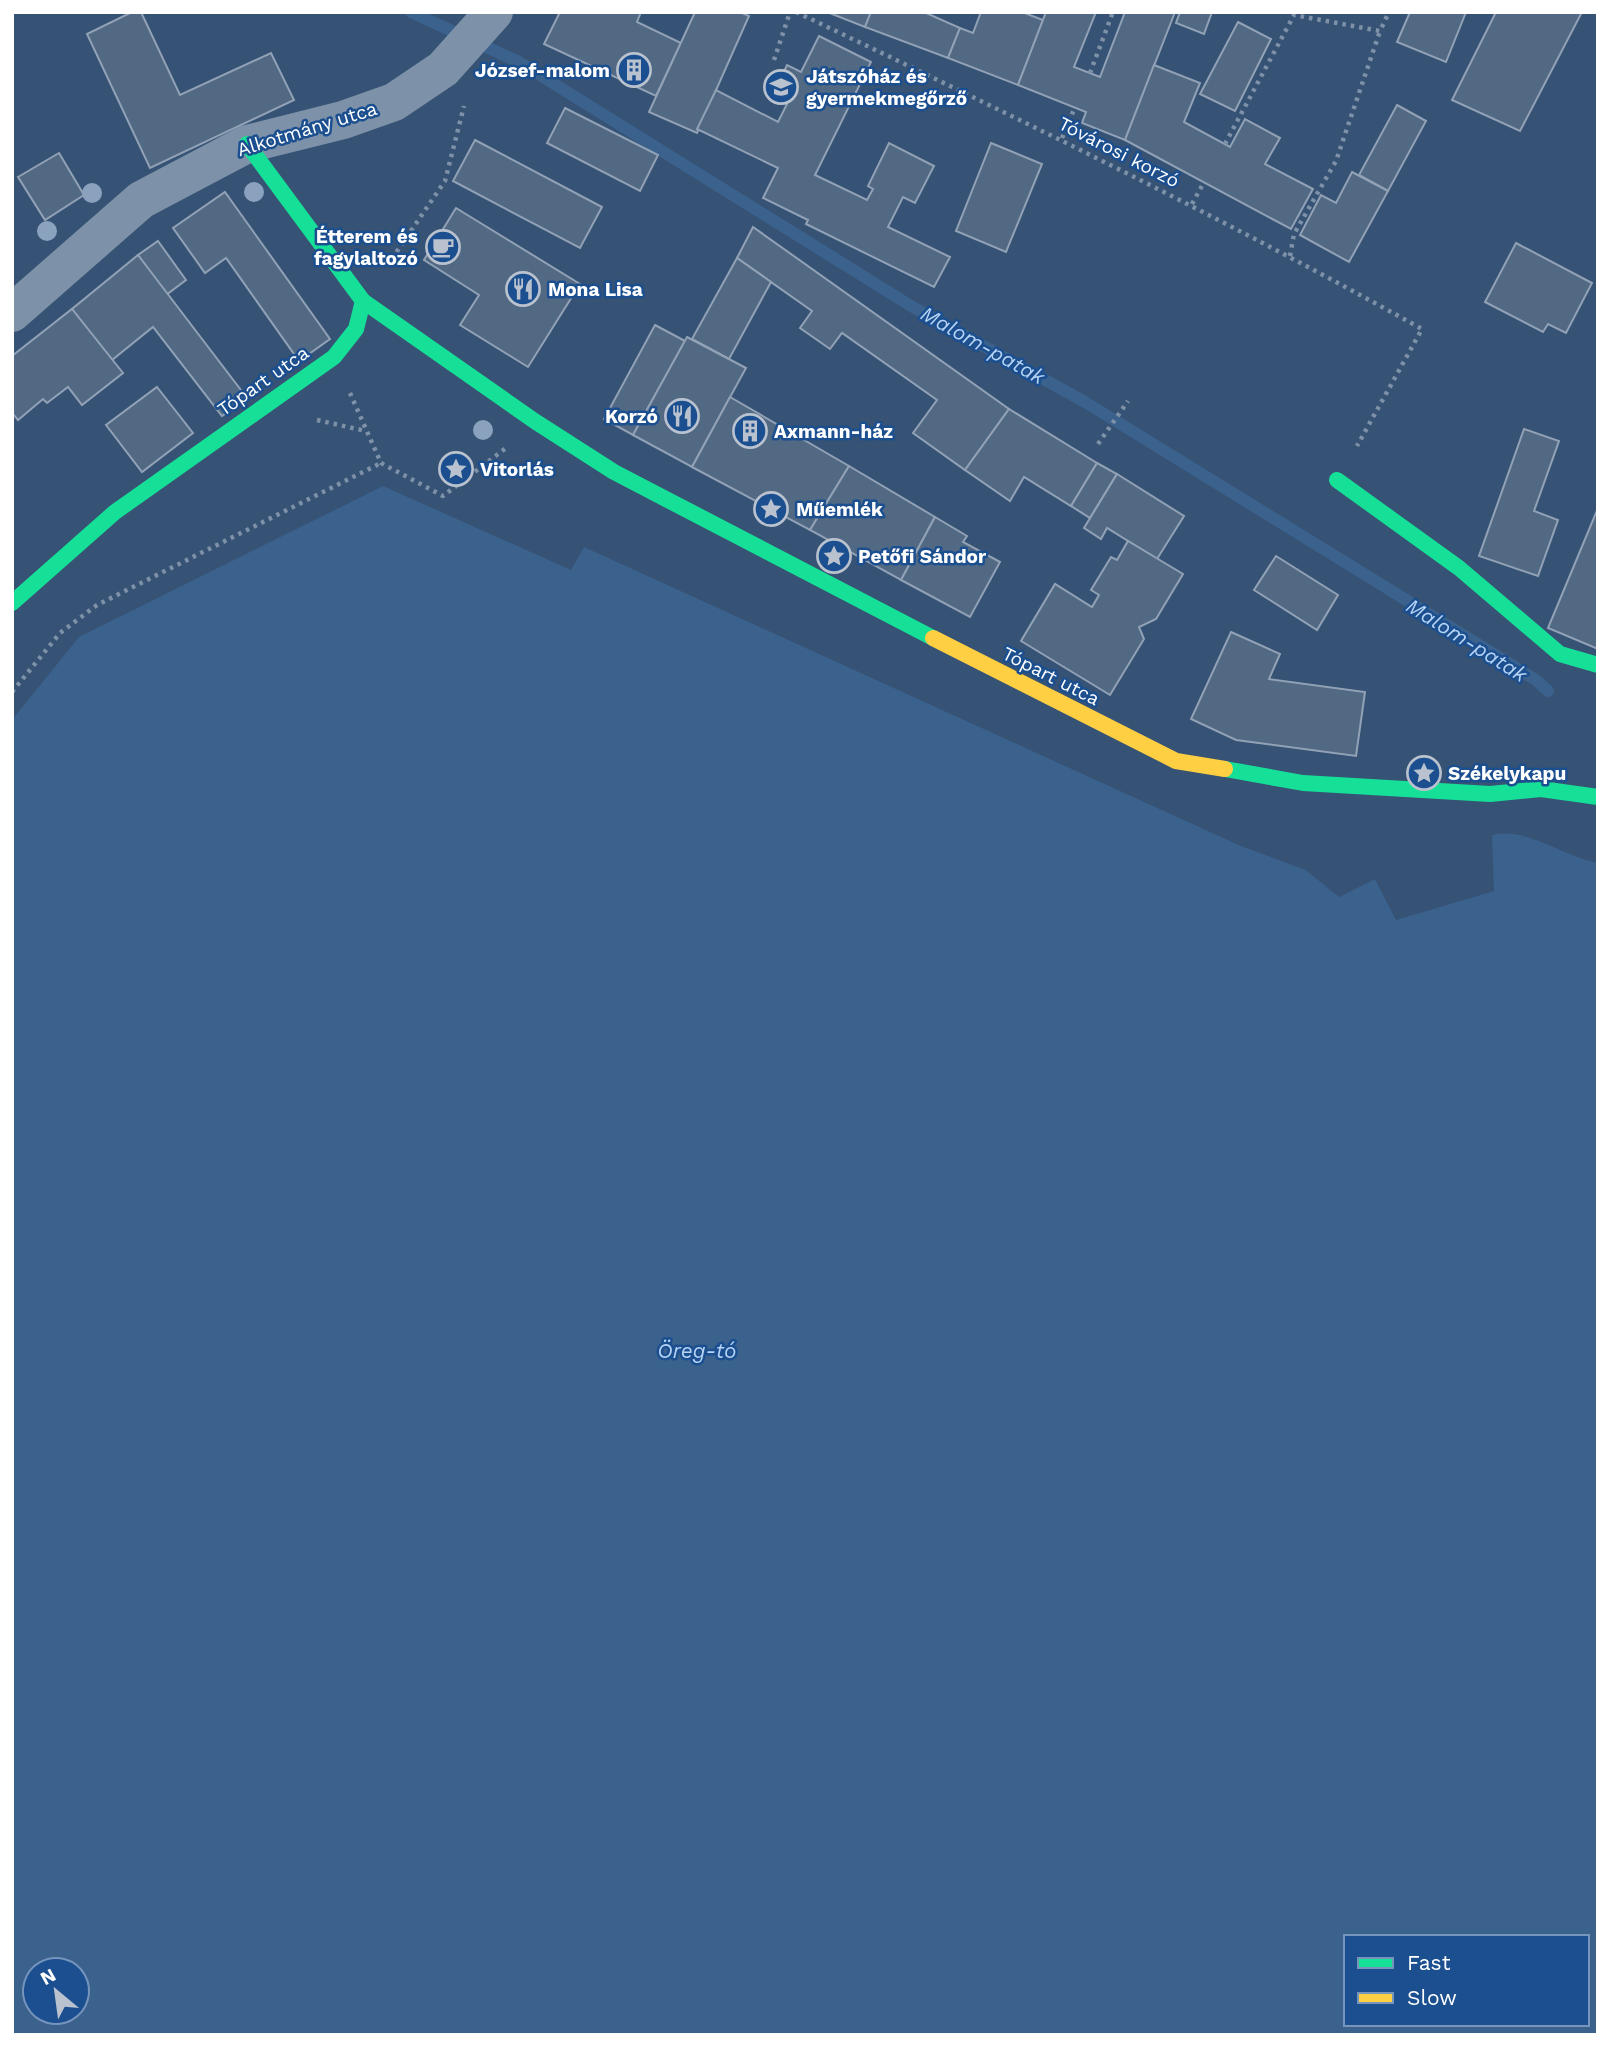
<svg xmlns="http://www.w3.org/2000/svg" width="1610" height="2047" font-family="'Work Sans',sans-serif">
<style>
.water{fill:#3b618d;fill-rule:evenodd}
.lines{fill:none;stroke-linecap:round;stroke-linejoin:round}
.stream{stroke:#3b618d;stroke-width:12}
.building{fill:#526984;stroke:#92a2b6;stroke-width:2}
.path{stroke:#7d92a8;stroke-width:4.5;stroke-dasharray:3.5 5;stroke-linecap:butt}
.street{stroke:#7d92a8;stroke-width:38}
.fast{stroke:#16e098;stroke-width:16}
.slow{stroke:#ffcf43;stroke-width:16}
.tree{fill:#8aa2be}
.labels{text-anchor:middle;dominant-baseline:central;stroke-width:5;stroke-linejoin:round;paint-order:stroke}
.poi-label{font-size:19px;font-weight:bold;fill:#fff;stroke:#1b4f8f;text-anchor:start}
.street-label{font-size:19px;fill:#fff;stroke:#1b4f8f}
.water-label{font-size:21px;font-style:italic;fill:#b5d3f5;stroke:#1b4f8f}
</style>
<rect width="100%" height="100%" fill="#365274"/>
<path class="water" d="M 383,486 L 571,570 L 584,547 L 1241,846 L 1306,870 L 1339,897 L 1375,879 L 1396,920 L 1494,891 L 1492,835 C 1528,827 1562,856 1598,863 L 1598,2035 L 12,2035 L 12,720 L 79,637 ZM 1346,1937 L 1587,1937 L 1587,2024 L 1346,2024 ZM 35,1970 L 77,1970 L 77,2012 L 35,2012 Z"/>
<g class="lines">
<path class="stream" d="M 411,12 L 519,62 L 911,306 L 1085,402 L 1536,680 L 1548,691"/>
</g>
<g class="building">
<path d="M 132,12 L 141,12 L 180,95 L 271,53 L 294,100 L 150,168 L 87,34 Z"/>
<path d="M 560,12 L 641,12 L 637,22 L 681,43 L 656,96 L 544,44 Z"/>
<path d="M 695,12 L 740,12 L 749,16 L 697,133 L 649,112 Z"/>
<path d="M 827,12 L 871,12 L 865,27 Z"/>
<path d="M 871,12 L 924,12 L 960,28 L 948,58 L 865,27 Z"/>
<path d="M 981,12 L 1022,12 L 1043,20 L 1018,85 L 948,58 L 960,28 L 973,33 Z"/>
<path d="M 1046,12 L 1096,12 L 1074,67 L 1100,77 L 1125,12 L 1175,12 L 1125,140 L 1082,123 L 1086,112 L 1018,85 Z"/>
<path d="M 1180,12 L 1212,12 L 1204,34 L 1176,23 Z"/>
<path d="M 1410,12 L 1466,12 L 1446,62 L 1397,42 Z"/>
<path d="M 1496,12 L 1582,12 L 1520,131 L 1452,100 Z"/>
<path d="M 1238,22 L 1271,39 L 1235,111 L 1200,94 Z"/>
<path d="M 819,36 L 871,62 L 815,175 L 867,200 L 873,189 L 868,186 L 889,143 L 934,166 L 915,203 L 903,197 L 888,227 L 950,257 L 934,287 L 806,224 L 808,220 L 763,198 L 778,168 L 697,129 L 716,90 L 778,122 L 787,104 L 772,97 L 787,65 L 801,72 Z"/>
<path d="M 1154,65 L 1200,83 L 1184,122 L 1230,147 L 1245,119 L 1280,138 L 1265,164 L 1313,189 L 1291,229 L 1125,140 Z"/>
<path d="M 1397,105 L 1426,121 L 1388,191 L 1359,175 Z"/>
<path d="M 565,108 L 658,155 L 640,191 L 547,143 Z"/>
<path d="M 475,140 L 602,207 L 580,248 L 453,181 Z"/>
<path d="M 991,143 L 1042,164 L 1006,252 L 956,231 Z"/>
<path d="M 59,153 L 84,195 L 45,220 L 18,177 Z"/>
<path d="M 1352,172 L 1388,191 L 1349,262 L 1300,235 L 1321,195 L 1336,203 Z"/>
<path d="M 225,192 L 330,339 L 299,361 L 226,258 L 205,273 L 173,228 Z"/>
<path d="M 456,208 L 580,284 L 528,367 L 460,325 L 479,295 L 424,260 Z"/>
<path d="M 753,227 L 1009,409 L 965,470 L 913,433 L 937,400 L 842,333 L 830,349 L 800,328 L 812,311 L 737,258 Z"/>
<path d="M 158,241 L 186,280 L 166,295 L 138,255 Z"/>
<path d="M 1516,243 L 1592,283 L 1566,333 L 1548,324 L 1543,332 L 1485,302 Z"/>
<path d="M 138,255 L 247,398 L 222,416 L 153,327 L 112,360 L 72,309 Z"/>
<path d="M 737,258 L 771,282 L 729,359 L 692,339 Z"/>
<path d="M 72,309 L 123,373 L 82,405 L 68,387 L 47,403 L 43,399 L 18,420 L 12,413 L 12,356 Z"/>
<path d="M 655,325 L 685,341 L 633,435 L 604,419 Z"/>
<path d="M 687,337 L 746,368 L 692,467 L 633,435 Z"/>
<path d="M 157,387 L 193,433 L 142,472 L 106,425 Z"/>
<path d="M 730,397 L 849,466 L 810,530 L 692,467 Z"/>
<path d="M 1009,409 L 1097,463 L 1071,506 L 1024,477 L 1010,501 L 965,470 Z"/>
<path d="M 1524,429 L 1559,441 L 1534,511 L 1558,520 L 1538,576 L 1479,556 Z"/>
<path d="M 1097,463 L 1117,474 L 1090,518 L 1071,506 Z"/>
<path d="M 849,466 L 935,517 L 901,580 L 810,530 Z"/>
<path d="M 1117,474 L 1184,516 L 1157,559 L 1107,528 L 1101,539 L 1084,528 Z"/>
<path d="M 1598,508 L 1598,649 L 1548,628 Z"/>
<path d="M 935,517 L 967,536 L 963,542 L 1000,562 L 970,617 L 901,580 Z"/>
<path d="M 1128,541 L 1183,574 L 1156,619 L 1139,627 L 1144,639 L 1110,695 L 1021,641 L 1055,584 L 1092,607 L 1099,595 L 1091,590 L 1111,557 L 1117,560 Z"/>
<path d="M 1276,556 L 1338,595 L 1317,630 L 1254,590 Z"/>
<path d="M 1231,632 L 1280,654 L 1269,679 L 1365,692 L 1356,756 L 1236,740 L 1191,719 Z"/>
</g>
<g class="lines">
<g class="path">
<path d="M 796,12 C 1008,113 1217,215 1422,329 L 1357,446"/>
<path d="M 774,60 L 790,12"/>
<path d="M 1090,73 L 1113,12"/>
<path d="M 1062,138 L 1075,107"/>
<path d="M 1225,144 L 1294,15 L 1380,31 L 1389,12"/>
<path d="M 1192,204 L 1204,182"/>
<path d="M 1290,256 L 1294,234 L 1336,161 L 1380,31"/>
<path d="M 387,266 L 445,181 L 464,106"/>
<path d="M 350,393 L 381,463 L 443,496 L 506,448"/>
<path d="M 317,420 L 366,431"/>
<path d="M 1098,444 L 1128,401"/>
<path d="M 12,692 L 60,633 L 97,605 L 381,463"/>
</g>
<path class="street" d="M 12,313 L 141,200 L 247,144 L 343,120 L 394,102 L 443,69 L 494,12"/>
<g class="fast">
<path d="M 247,144 L 363,301 L 536,422 L 614,472 L 933,638"/>
<path d="M 1337,480 L 1459,568 L 1560,654 L 1598,665"/>
<path d="M 12,603 L 115,512 L 334,357 L 356,329 L 363,301"/>
<path d="M 1225,769 L 1303,783 L 1490,794 L 1541,789 L 1598,797"/>
</g>
<path class="slow" d="M 933,638 L 1176,761 L 1225,769"/>
</g>
<g class="tree">
<circle cx="254" cy="192" r="10"/>
<circle cx="92" cy="193" r="10"/>
<circle cx="47" cy="231" r="10"/>
<circle cx="483" cy="430" r="10"/>
</g>
<defs>
<g id="building-ring" transform="scale(1.75)"><circle r="9.5" fill="#1b4f8f" stroke="#b9c2ce" stroke-width="1.5"/><path d="M-4-6H4V6H1V3H-1V6H-4ZM-2.5-4.3h1.7v1.8h-1.7ZM.8-4.3h1.7v1.8H.8ZM-2.5-1h1.7V.8h-1.7ZM.8-1h1.7V.8H.8Z" fill="#b9c2ce"/></g>
<g id="school-ring" transform="scale(1.75)"><circle r="9.5" fill="#1b4f8f" stroke="#b9c2ce" stroke-width="1.5"/><path d="M0-5L7-2L0 1L-7-2ZM-4 1L0 2.5L4 1V4Q0 6-4 4Z" fill="#b9c2ce"/></g>
<g id="cafe-ring" transform="scale(1.75)"><circle r="9.5" fill="#1b4f8f" stroke="#b9c2ce" stroke-width="1.5"/><path d="M-5.5-4.5H6V0H3Q3 3.5 0 3.5H-2.5Q-5.5 3.5-5.5 0ZM3-3.2v2h1.7v-2ZM-6 4.5H4V6H-6Z" fill="#b9c2ce"/></g>
<g id="restaurant-ring" transform="scale(1.75)"><circle r="9.5" fill="#1b4f8f" stroke="#b9c2ce" stroke-width="1.5"/><path d="M-5-6h1v4h1v-4h1v4h1v-4h1v5L-1.5 .5V6h-2V.5L-5-1ZM5-6V6H3V1.5H1.5Q1.5-4 5-6Z" fill="#b9c2ce"/></g>
<g id="sight-ring" transform="scale(1.75)"><circle r="9.5" fill="#1b4f8f" stroke="#b9c2ce" stroke-width="1.5"/><path d="M0-6L1.8-2.2L6-1.7L2.9 1.2L3.7 5.4L0 3.3L-3.7 5.4L-2.9 1.2L-6-1.7L-1.8-2.2Z" fill="#b9c2ce"/></g>
</defs>
<g fill-rule="evenodd">
<use href="#building-ring" x="634" y="70"/>
<use href="#school-ring" x="781" y="87"/>
<use href="#cafe-ring" x="443" y="247"/>
<use href="#restaurant-ring" x="523" y="289"/>
<use href="#restaurant-ring" x="682" y="416"/>
<use href="#building-ring" x="750" y="431"/>
<use href="#sight-ring" x="456" y="469"/>
<use href="#sight-ring" x="771" y="509"/>
<use href="#sight-ring" x="834" y="556"/>
<use href="#sight-ring" x="1424" y="773"/>
</g>
<g class="labels">
<g class="poi-label">
<text x="610" y="70" text-anchor="end">József-malom</text>
<text x="806" y="76">Játszóház és<tspan x="806" dy="22">gyermekmegőrző</tspan></text>
<text x="418" y="236" text-anchor="end">Étterem és<tspan x="418" dy="22">fagylaltozó</tspan></text>
<text x="548" y="289">Mona Lisa</text>
<text x="658" y="416" text-anchor="end">Korzó</text>
<text x="774" y="431">Axmann-ház</text>
<text x="480" y="469">Vitorlás</text>
<text x="796" y="509">Műemlék</text>
<text x="858" y="556">Petőfi Sándor</text>
<text x="1448" y="773">Székelykapu</text>
</g>
<g class="street-label">
<text transform="translate(307 129) rotate(-17)">Alkotmány utca</text>
<text transform="translate(1119 152) rotate(27)">Tóvárosi korzó</text>
<text transform="translate(263 381) rotate(-35)">Tópart utca</text>
<text transform="translate(1051 676) rotate(27)">Tópart utca</text>
</g>
<g class="water-label">
<text transform="translate(983 345) rotate(29)">Malom-patak</text>
<text transform="translate(1467 640) rotate(32)">Malom-patak</text>
<text x="697" y="1350">Öreg-tó</text>
</g>
</g>
<rect width="1610" height="2047" fill="none" stroke="#ffffff" stroke-width="28"/>
<rect x="1344" y="1935" width="245" height="91" fill="#1b4f8f" stroke="#7695bc" stroke-width="2"/>
<rect x="1358" y="1958" width="35" height="10" fill="#16e098" stroke="#7695bc" stroke-width="2"/>
<text x="1407" y="1970" font-size="21" fill="#ffffff">Fast</text>
<rect x="1358" y="1993" width="35" height="10" fill="#ffcf43" stroke="#7695bc" stroke-width="2"/>
<text x="1407" y="2005" font-size="21" fill="#ffffff">Slow</text>
<g transform="translate(56 1991) rotate(331)"><circle r="33" fill="#1b4f8f" stroke="#7695bc" stroke-width="2"/>
<path d="M0-5L12 26L0 18L-12 26Z" fill="#b9c2ce"/>
<text y="-10" font-size="19" font-weight="bold" text-anchor="middle" fill="#ffffff">N</text>
</g>
</svg>
